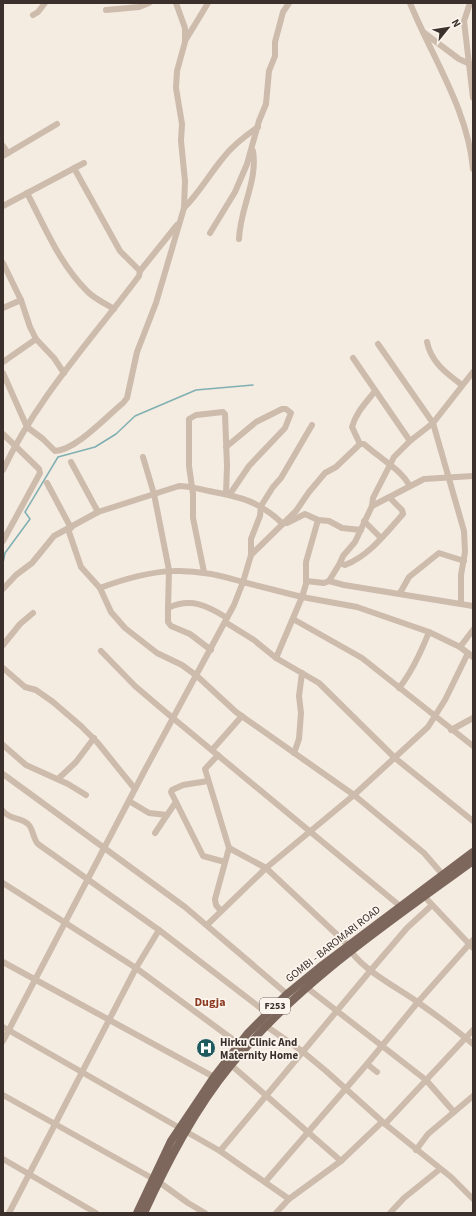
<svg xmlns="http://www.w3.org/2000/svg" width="476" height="1216" font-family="'Source Sans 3',sans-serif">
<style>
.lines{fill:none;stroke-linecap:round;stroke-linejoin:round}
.stream{stroke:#7fb0b2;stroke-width:1.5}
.minor{stroke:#cdbbac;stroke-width:6}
.major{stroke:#7d675c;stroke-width:8}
.labels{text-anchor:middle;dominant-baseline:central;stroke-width:3.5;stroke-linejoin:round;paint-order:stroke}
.shield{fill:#fbf5ee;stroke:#756b66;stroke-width:1}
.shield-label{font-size:10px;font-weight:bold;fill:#3b302b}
.street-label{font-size:11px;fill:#3b302b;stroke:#fbf5ee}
.poi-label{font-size:11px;font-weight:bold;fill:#3b302b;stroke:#fbf5ee;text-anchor:start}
.neighbourhood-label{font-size:12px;font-weight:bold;fill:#8c3b22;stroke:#fbf5ee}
</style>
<rect width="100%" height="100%" fill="#f4ebe1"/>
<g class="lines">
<path class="stream" d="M 3,563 L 5,553 L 30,519 L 25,512 L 58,457 L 95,447 L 116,434 L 135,416 L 196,390 L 253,385"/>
<g class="minor">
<path d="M 410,3 C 432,57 468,110 473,169"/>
<path d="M 470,3 L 464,21 L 473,98"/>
<path d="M 106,10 L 139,7 L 149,3"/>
<path d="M 33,15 L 38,12 L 45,3"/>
<path d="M 423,32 L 459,59 L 470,64"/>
<path d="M 185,41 L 208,3"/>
<path d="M 3,146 L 8,153"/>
<path d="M 3,156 L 57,124"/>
<path d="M 74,168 L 120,251 L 140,271"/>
<path d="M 27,193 C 45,227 60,265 88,292 C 95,299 106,304 114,309"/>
<path d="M 3,206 L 84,163"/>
<path d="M 184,208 C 199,193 209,175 223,158 C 232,146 245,136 258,127"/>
<path d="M 210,233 L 235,192 L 247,164 L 259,121 L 266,104 L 269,71 L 275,56 L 275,42 L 283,12 L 289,3"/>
<path d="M 239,239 C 240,208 258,181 253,151"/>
<path d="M 3,263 L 21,300 L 30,327 L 36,339 L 54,358 L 64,373"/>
<path d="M 3,308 L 21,300"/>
<path d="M 427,342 C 431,362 446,373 462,385"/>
<path d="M 378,344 L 433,423 L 464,531 L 465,552 L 461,575 L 461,604"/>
<path d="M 353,358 L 410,441"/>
<path d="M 3,362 L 36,339"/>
<path d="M 3,373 L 27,427 L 43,439 L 55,451 C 76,450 106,417 123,403 L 127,398 L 137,352 L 156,303 L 184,208 L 185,181 L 181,141 L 182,124 L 176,88 L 177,71 L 185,42 L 185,28 L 176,3"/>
<path d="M 3,434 L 39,469 L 40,473 L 3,541"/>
<path d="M 360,444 L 352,427 C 356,412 366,403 375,391"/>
<path d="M 226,447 L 256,422 L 282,409 L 286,409 L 291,413 L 285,428 L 249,466 L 230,494"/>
<path d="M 143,457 L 154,494 L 169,570 L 168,608 C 191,597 208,606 227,618"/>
<path d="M 71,462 L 98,512"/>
<path d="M 3,470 C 37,398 92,339 139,276 L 140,271 L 177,225"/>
<path d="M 47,483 L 71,528"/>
<path d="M 390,498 L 402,510 L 403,514 C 387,532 369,556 345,565 L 340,563 L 329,581 L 344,585 L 473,606"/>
<path d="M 372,506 L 373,498 L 394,457 L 410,441 L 433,423 L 473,372"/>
<path d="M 318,520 L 329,521 L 342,528 L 361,530"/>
<path d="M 364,521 L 381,538"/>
<path d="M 68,529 L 81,567 L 100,588 L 111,612 L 125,628 L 157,653 L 182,665 L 197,676 L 236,712 L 354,795 L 424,853 L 443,875"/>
<path d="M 251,555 L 251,539 L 260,516 L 261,506 L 273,487 L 281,478 L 312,425"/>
<path d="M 340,563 L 343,556 L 355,542 L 372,506 L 424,479 L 473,476"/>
<path d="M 204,572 L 193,518 L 193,494 L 189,466 L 189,419 L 196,415 L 223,412 L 225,414 L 227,466 L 226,494"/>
<path d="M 306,581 L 324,583 L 329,581"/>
<path d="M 100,588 C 153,568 189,565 243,582 L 251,555 L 296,511 L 309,492 L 325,473 L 336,467 L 360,444 L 364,444 C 369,448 373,452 379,456 C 391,466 402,472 410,486"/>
<path d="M 3,589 L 16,575 L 32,563 L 54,536 L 98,512 L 179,486 C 190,486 198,489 209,491 C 241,497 259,501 283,524"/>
<path d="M 400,593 L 409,577 L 439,553 L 464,561"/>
<path d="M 168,608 L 168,622 L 171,626 L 190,634 L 211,650"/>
<path d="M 293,619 L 362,658 L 473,746"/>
<path d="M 225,622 L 254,640 L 276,658 L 319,683 L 395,758 L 473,821"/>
<path d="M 3,645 L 20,624 L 33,613"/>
<path d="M 460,647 L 473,630"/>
<path d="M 101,651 L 135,686 L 162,709 L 400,906"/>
<path d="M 276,658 L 302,597 L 306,584 L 306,562 L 318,520 L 305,514 L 287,523"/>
<path d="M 3,668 L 25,687 L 36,690 L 53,702 L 81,726 L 97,742 L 135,789"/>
<path d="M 399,688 C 412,672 421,652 429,632"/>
<path d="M 451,730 L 473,718"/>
<path d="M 3,745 L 26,765 L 68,784 L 86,795"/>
<path d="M 212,750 L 242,716"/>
<path d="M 294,753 L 299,739 L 301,713 L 299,696 L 302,673"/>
<path d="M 218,755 L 205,769 L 229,848 L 215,899 L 216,905 L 221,911"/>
<path d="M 3,774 L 185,907 L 287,994"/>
<path d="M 58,779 L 76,762 L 94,738"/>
<path d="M 129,801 L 149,813 L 167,815 L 176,802 L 171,792 L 172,790 L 183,785 L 208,781"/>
<path d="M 176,802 L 203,856 L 225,862"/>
<path d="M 3,811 C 10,820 21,817 28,824 C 33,828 33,839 38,844 L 159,930 L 267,1013"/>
<path d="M 155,833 L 167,815"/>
<path d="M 229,848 L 266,868 L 348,945 C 355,966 398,988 416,1001 C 436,1015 455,1029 473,1044"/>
<path d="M 3,883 L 136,968 L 239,1044"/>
<path d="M 422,894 L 473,948"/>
<path d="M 207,925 L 266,868 L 354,795 L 428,727 L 445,700 L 468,653"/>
<path d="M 3,962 L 214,1077"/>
<path d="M 306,987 L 426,1080 L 454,1112"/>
<path d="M 266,1026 L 302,1051 L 326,1071 L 385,1124 L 451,1177 L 473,1199"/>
<path d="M 3,1027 L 220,1151 L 289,1199"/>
<path d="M 3,1041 L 146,768 L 234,605 L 243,582 L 302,597 L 357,607 L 429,632 L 460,647 L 473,657"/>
<path d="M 231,1065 L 341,1161"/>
<path d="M 377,1072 L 367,1064 L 418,1002 L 473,940"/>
<path d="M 3,1095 L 159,1182 L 188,1203 L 205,1213"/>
<path d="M 385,1124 L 473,1030"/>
<path d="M 416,1150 L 428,1134 L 473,1096"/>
<path d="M 220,1151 L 371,970 L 407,928 L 432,905"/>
<path d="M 3,1159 L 96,1213"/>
<path d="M 265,1182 L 367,1064"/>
<path d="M 9,1213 L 136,968 L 159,930"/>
<path d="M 276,1213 L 289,1199 L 341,1161 L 382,1122"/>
<path d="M 390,1213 L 404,1198 L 440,1169"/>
</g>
<g class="major">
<path d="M 137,1213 L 171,1141 L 214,1077 L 248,1033 L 287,994 L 320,967 L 473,852"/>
<path d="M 144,1213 C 168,1161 195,1109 231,1065 C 298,983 388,923 473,861"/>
</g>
</g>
<defs>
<g id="hospital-disc" transform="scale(1)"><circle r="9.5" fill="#1f5a5e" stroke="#fbf5ee"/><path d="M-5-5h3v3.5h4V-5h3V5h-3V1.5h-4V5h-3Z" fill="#fff"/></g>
</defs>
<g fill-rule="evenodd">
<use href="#hospital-disc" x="206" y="1048"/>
</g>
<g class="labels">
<rect class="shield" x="260" y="998" width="30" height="16" rx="3"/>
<g class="shield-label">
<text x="275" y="1006">F253</text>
</g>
<g class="street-label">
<text transform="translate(333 944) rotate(-38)">GOMBI - BAROMARI ROAD</text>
</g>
<g class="poi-label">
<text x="220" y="1042">Hirku Clinic And<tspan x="220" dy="13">Maternity Home</tspan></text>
</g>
<g class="neighbourhood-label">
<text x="210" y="1002">Dugja</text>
</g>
</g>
<rect width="476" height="1216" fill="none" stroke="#3b302b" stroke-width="8"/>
<g transform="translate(448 28) rotate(60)" stroke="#fbf5ee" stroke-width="3" paint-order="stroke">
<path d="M0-3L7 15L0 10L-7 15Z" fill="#3b302b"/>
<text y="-6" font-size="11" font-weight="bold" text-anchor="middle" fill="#3b302b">N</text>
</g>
</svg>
